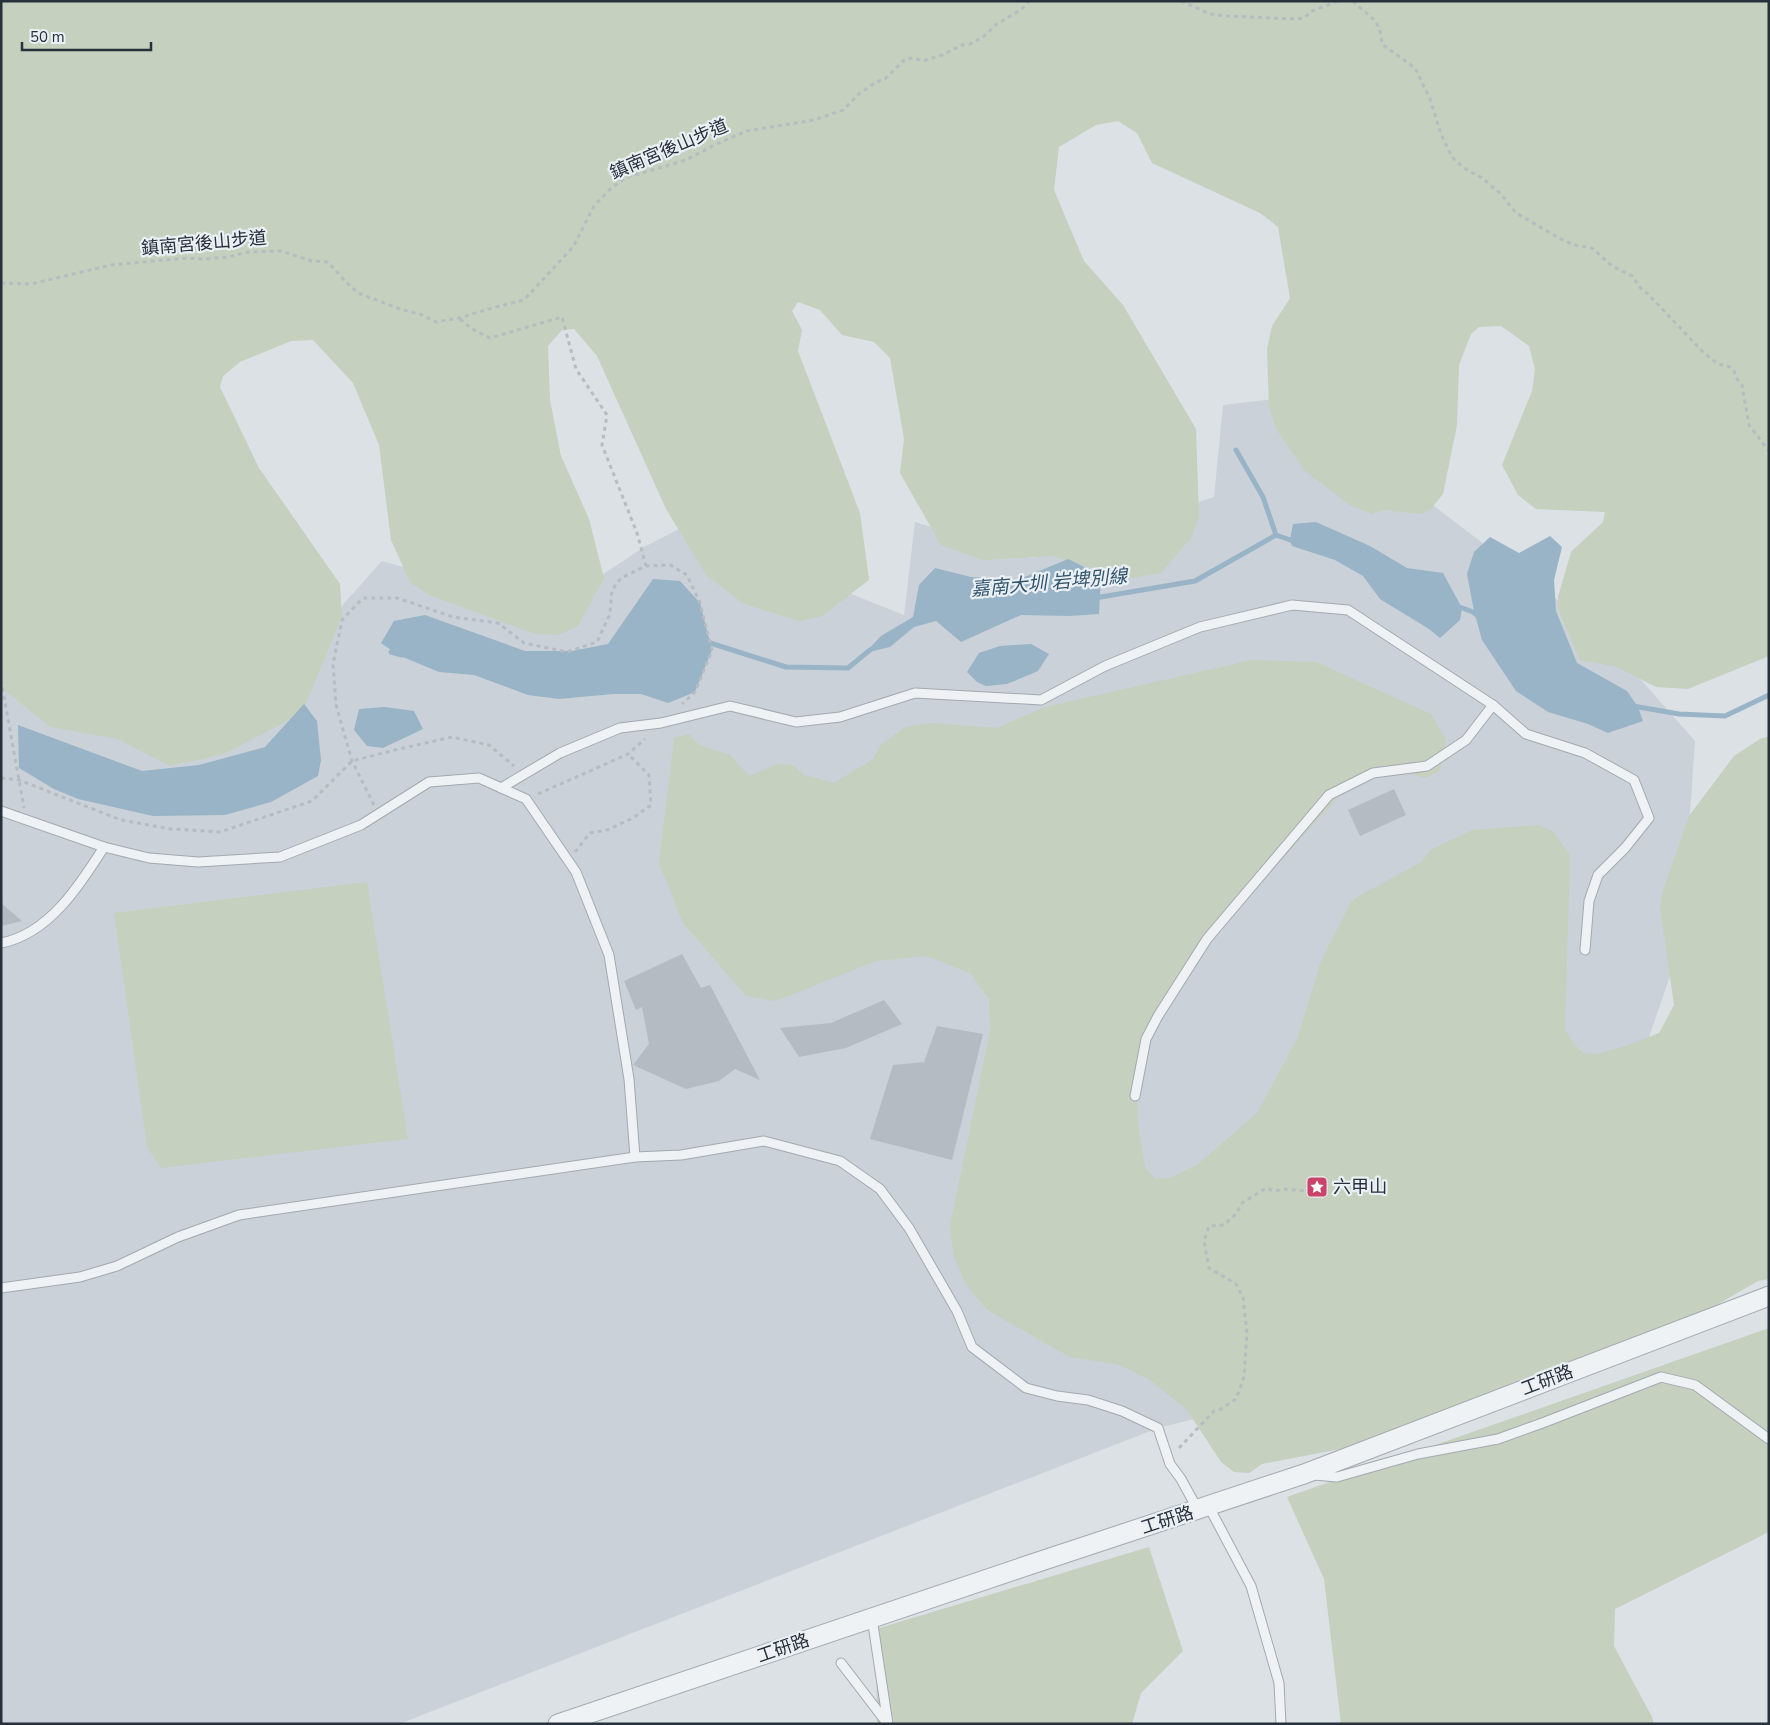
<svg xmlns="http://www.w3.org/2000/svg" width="1770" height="1725" font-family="'Nunito Sans','Noto Sans TC',sans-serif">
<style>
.built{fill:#cad1d8}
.green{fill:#c5d0be}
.water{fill:#98b4c6}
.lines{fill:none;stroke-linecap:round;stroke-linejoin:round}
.stream{stroke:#98b4c6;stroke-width:5}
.building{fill:#b4bbc3}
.service-casing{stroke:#a2a9b0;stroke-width:11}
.minor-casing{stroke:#a2a9b0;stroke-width:21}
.path{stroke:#b7bcc1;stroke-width:3;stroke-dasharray:4 4;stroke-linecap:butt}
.service{stroke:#eff2f5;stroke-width:9}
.minor{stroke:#eff2f5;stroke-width:19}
.labels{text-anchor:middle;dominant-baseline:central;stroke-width:4.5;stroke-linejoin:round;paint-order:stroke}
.street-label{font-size:18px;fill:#27313c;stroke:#ebf0f4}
.poi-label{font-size:18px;fill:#27313c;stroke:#ebf0f4;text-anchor:start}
.water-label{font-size:19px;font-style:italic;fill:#32556e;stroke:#ebf0f4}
</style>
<rect width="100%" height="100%" fill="#dce1e6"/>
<path class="built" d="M 1291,397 L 1598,631 L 1695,741 L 1681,944 L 1635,1078 L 1312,1390 L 1158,1428 L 399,1724 L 1,1724 L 1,643 L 339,609 L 382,561 L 551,609 L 644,547 L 683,527 L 904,615 L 915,522 L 1032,558 L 1214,497 L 1223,405 Z"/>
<g class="green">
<path d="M 1,1 L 1769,1 L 1769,656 L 1688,689 L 1656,687 L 1617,667 L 1580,660 L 1558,609 L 1558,597 L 1571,552 L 1603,522 L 1605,512 L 1536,509 L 1518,495 L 1502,465 L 1532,391 L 1535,369 L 1529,346 L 1501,326 L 1479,327 L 1471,334 L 1459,365 L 1457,425 L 1443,494 L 1431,509 L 1421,514 L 1383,510 L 1372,514 L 1350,505 L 1304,470 L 1277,430 L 1269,407 L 1267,349 L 1272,326 L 1290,298 L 1278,227 L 1260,213 L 1152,163 L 1137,133 L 1118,121 L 1096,125 L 1059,147 L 1054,190 L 1084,261 L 1123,305 L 1196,429 L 1199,517 L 1191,538 L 1161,573 L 1127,579 L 1054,556 L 983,560 L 941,545 L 900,473 L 904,439 L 890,358 L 874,342 L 842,335 L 820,310 L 798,302 L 792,311 L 802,330 L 798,351 L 860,513 L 869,580 L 822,616 L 800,621 L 744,604 L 707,576 L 666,509 L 597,356 L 574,329 L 562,330 L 548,346 L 550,400 L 561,456 L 589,519 L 604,578 L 578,626 L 558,635 L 535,634 L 429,595 L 410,582 L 391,540 L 379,445 L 353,383 L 313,340 L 291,341 L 240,362 L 223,376 L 220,387 L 259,468 L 340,584 L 342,616 L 302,713 L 224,754 L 170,766 L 118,739 L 51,727 L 1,688 Z"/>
<path d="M 1252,660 L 1316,662 L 1431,714 L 1446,740 L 1440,770 L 1426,778 L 1382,765 L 1355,779 L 1211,936 L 1154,1028 L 1138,1091 L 1138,1122 L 1145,1167 L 1155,1179 L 1170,1178 L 1197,1165 L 1257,1113 L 1298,1037 L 1321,961 L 1352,900 L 1421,862 L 1432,849 L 1473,830 L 1538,825 L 1553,831 L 1570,855 L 1565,1030 C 1570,1037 1577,1050 1585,1053 C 1600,1058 1643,1039 1659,1033 L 1674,1005 L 1660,907 L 1663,891 L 1689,816 L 1734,756 L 1760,739 L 1769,736 L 1769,1279 L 1758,1281 L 1694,1318 L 1634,1338 L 1593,1360 L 1361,1445 L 1262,1464 L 1249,1473 L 1234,1472 L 1221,1462 L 1187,1410 L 1150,1380 L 1120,1365 L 1070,1357 L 987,1310 L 967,1286 L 954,1258 L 950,1226 L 990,1031 L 989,999 L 970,973 L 926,956 L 876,961 L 776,1001 L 746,996 L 683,923 L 659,863 L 674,738 L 689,734 L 699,745 L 730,755 L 749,776 L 778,764 L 793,765 L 804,775 L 834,783 L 873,759 L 881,745 L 905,727 L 931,723 L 997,728 L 1045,707 Z"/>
<path d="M 367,882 L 408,1139 L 161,1168 L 147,1147 L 114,913 Z"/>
<path d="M 1769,1328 L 1769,1532 L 1615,1609 L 1614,1646 L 1652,1717 L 1654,1724 L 1341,1724 L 1324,1579 L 1287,1497 Z"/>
<path d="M 1149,1547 L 1183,1651 L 1141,1693 L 1132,1724 L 877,1724 L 876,1629 Z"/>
</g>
<g class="water">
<path d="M 1316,522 L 1370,546 L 1407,568 L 1443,573 L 1462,608 L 1460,620 L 1440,638 L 1429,629 L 1380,599 L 1363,576 L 1335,560 L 1292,546 L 1290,540 L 1293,524 Z"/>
<path d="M 1550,536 L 1562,547 L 1554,580 L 1556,611 L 1577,663 L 1627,691 L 1638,707 L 1643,721 L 1608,733 L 1588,724 L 1548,712 L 1516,691 L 1482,640 L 1474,611 L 1467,574 L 1474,552 L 1490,537 L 1519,553 Z"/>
<path d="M 1068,559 L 1101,575 L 1099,614 L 1069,616 L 1021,615 L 961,642 L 936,621 L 914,627 L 890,647 L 865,653 L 881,636 L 913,617 L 919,585 L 935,568 L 971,577 L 1020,579 Z"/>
<path d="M 653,579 L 680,581 L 700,603 L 712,650 L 695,692 L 668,703 L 641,694 L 613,694 L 559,699 L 528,695 L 474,675 L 439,672 L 398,655 L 381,643 L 394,621 L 425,615 L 525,651 L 572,651 L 608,644 Z"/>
<path d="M 1031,644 L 1049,654 L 1038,671 L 1007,684 L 986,686 L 977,682 L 967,672 L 979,653 L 1000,646 Z"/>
<path d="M 304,704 L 317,721 L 321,760 L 318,776 L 271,802 L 225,815 L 153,816 L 78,799 L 54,789 L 19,768 L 18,725 L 142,771 L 199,765 L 265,747 Z"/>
<path d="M 385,707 L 414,711 L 423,729 L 383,748 L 367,746 L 354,730 L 359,709 Z"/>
</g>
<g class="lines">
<g class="stream">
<path d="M 1236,450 L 1263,497 L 1276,535"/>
<path d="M 1095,598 L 1195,581 L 1276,535 L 1296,542"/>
<path d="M 1457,606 L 1473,612 L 1478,616"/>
<path d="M 704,641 L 786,667 L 848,668 L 870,650"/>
<path d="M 391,652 L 402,655"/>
<path d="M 1633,706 L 1679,714 L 1725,716 L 1769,695"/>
</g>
</g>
<g class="building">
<path d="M 1394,789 L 1406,815 L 1360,836 L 1348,810 Z"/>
<path d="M 1,903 L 22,921 L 1,926 Z"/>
<path d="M 682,954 L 701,988 L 710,985 L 760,1080 L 735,1069 L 719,1081 L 686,1089 L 633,1065 L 649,1044 L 642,1007 L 636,1010 L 624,981 Z"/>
<path d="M 884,1000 L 902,1024 L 846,1048 L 799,1057 L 780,1028 L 831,1023 Z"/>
<path d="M 937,1026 L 983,1034 L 952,1160 L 870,1139 L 893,1065 L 924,1062 Z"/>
</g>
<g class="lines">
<g class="service-casing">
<g id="service">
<path d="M 1493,705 L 1526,734 L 1585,753 L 1634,780 L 1649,818 L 1625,848 L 1598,875 L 1589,901 L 1585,950"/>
<path d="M 501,788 L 560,753 L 620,728 L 661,723 L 730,706 L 796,722 L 840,717 L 915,693 L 1041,700 L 1105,666 L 1200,627 L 1292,605 L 1348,610 L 1493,705 L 1466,740 L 1427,766 L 1373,773 L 1329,795 L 1207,939 L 1158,1016 L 1146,1039 L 1135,1096"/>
<path d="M 1,811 L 104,847 L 149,858 L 198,862 L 280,857 L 361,825 L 429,782 L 479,778 L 526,799 L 576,872 L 609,955 L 629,1079 L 635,1157"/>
<path d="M 1,943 C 49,934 80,885 104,847"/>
<path d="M 1,1288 L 80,1277 L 117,1266 L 178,1237 L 239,1215 L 635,1157 L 681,1155 L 764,1141 L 840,1161 L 880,1189 L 909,1228 L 957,1311 L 972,1347 L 1026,1388 L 1057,1396 L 1088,1400 L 1122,1411 L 1158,1428 L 1170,1464 L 1181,1479 L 1198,1510"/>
<path d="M 1314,1475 L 1337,1477 L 1418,1454 L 1498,1439 L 1545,1422 L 1661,1377 L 1695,1385 L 1769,1439"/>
<path d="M 1209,1507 L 1251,1586 L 1279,1683 L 1281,1724"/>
<path d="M 872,1618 L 888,1724"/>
<path d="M 841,1663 L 887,1723"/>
</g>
</g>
<g class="minor-casing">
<path id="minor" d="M 558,1724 L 1032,1564 L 1304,1474 L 1769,1296"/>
</g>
<g class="path">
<path d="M 1181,1 L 1210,14 L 1226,16 L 1296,19 L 1304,18 L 1312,11 L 1338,1"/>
<path d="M 1353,1 C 1369,18 1380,17 1382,44 L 1415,68 L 1430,99 L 1441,134 L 1452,157 L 1464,168 L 1482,178 L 1500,193 L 1516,213 L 1559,238 L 1574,245 L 1592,248 L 1612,266 L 1632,276 L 1642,290 L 1647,293 L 1704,353 L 1718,364 L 1730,367 L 1734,371 L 1737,379 L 1742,385 L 1749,425 L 1769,451"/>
<path d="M 1,283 L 31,284 L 111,265 L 187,258 L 202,259 L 229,257 L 248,252 L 281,251 L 312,261 L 328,262 L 346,282 L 358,293 L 400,309 L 422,315 L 436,322 L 459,318 L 492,308 L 524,300 L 573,247 L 594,206 L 608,191 L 625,178 L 686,160 L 716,144 L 747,131 L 814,120 L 843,110 L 859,94 L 876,82 L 885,79 L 905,59 L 914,58 L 923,61 L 942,55 L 962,45 L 970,44 L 983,37 L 997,24 L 1022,9 L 1029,1"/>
<path d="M 460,319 L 472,329 L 490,338 L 562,317 L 576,369 L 607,415 L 602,445 L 637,533 L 646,566"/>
<path d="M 1,680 L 24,808"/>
<path d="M 1,778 L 19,780 L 121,820 L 171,829 L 220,832 L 312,801 L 352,761 L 395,750 L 452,737 L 489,745 L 514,766"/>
<path d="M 538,794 L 628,754 L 645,739"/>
<path d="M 374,805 L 352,761 L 336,705 L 333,664 L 342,620 L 363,598 L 397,598 L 453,617 L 498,623 L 524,643 L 567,652 L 597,642 L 610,614 L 612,590 L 621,578 L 646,566 L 670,565 L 687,575 L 700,603 L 712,650 L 695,692 L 682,704"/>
<path d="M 575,852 L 590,833 L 607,830 L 633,818 L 651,805 L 649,775 L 628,754"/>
<path d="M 1179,1448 L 1214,1411 L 1221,1409 L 1236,1399 L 1244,1377 L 1247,1333 L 1243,1297 L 1236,1284 L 1209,1268 L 1204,1241 L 1209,1226 L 1224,1225 L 1236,1214 L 1242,1203 L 1266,1188 L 1274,1191 L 1285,1189 L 1306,1191"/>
</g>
<use href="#service" class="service"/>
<use href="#minor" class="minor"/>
</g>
<defs>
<g id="sight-square" transform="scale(1.125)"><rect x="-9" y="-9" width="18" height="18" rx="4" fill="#c9436a" stroke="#ebf0f4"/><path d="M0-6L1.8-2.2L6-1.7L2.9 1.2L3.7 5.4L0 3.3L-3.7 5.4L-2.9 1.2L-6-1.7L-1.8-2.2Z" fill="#fff"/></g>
</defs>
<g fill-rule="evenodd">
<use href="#sight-square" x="1317" y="1187"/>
</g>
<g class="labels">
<g class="street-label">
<text transform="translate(669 149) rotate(-23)">鎮南宮後山步道</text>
<text transform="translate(204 243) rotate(-5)">鎮南宮後山步道</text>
<text transform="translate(1547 1380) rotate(-21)">工研路</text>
<text transform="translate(1167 1520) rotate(-18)">工研路</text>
<text transform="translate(783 1648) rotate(-19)">工研路</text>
</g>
<g class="poi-label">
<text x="1333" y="1187">六甲山</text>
</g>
<g class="water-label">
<text transform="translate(1049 583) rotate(-5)">嘉南大圳 岩埤別線</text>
</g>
</g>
<rect width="1770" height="1725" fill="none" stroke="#27313c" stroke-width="5"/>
<path d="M22 42v8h129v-8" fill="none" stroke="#27313c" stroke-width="2.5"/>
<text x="30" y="42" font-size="15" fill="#27313c" stroke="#ebf0f4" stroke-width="4" paint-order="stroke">50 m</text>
</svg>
